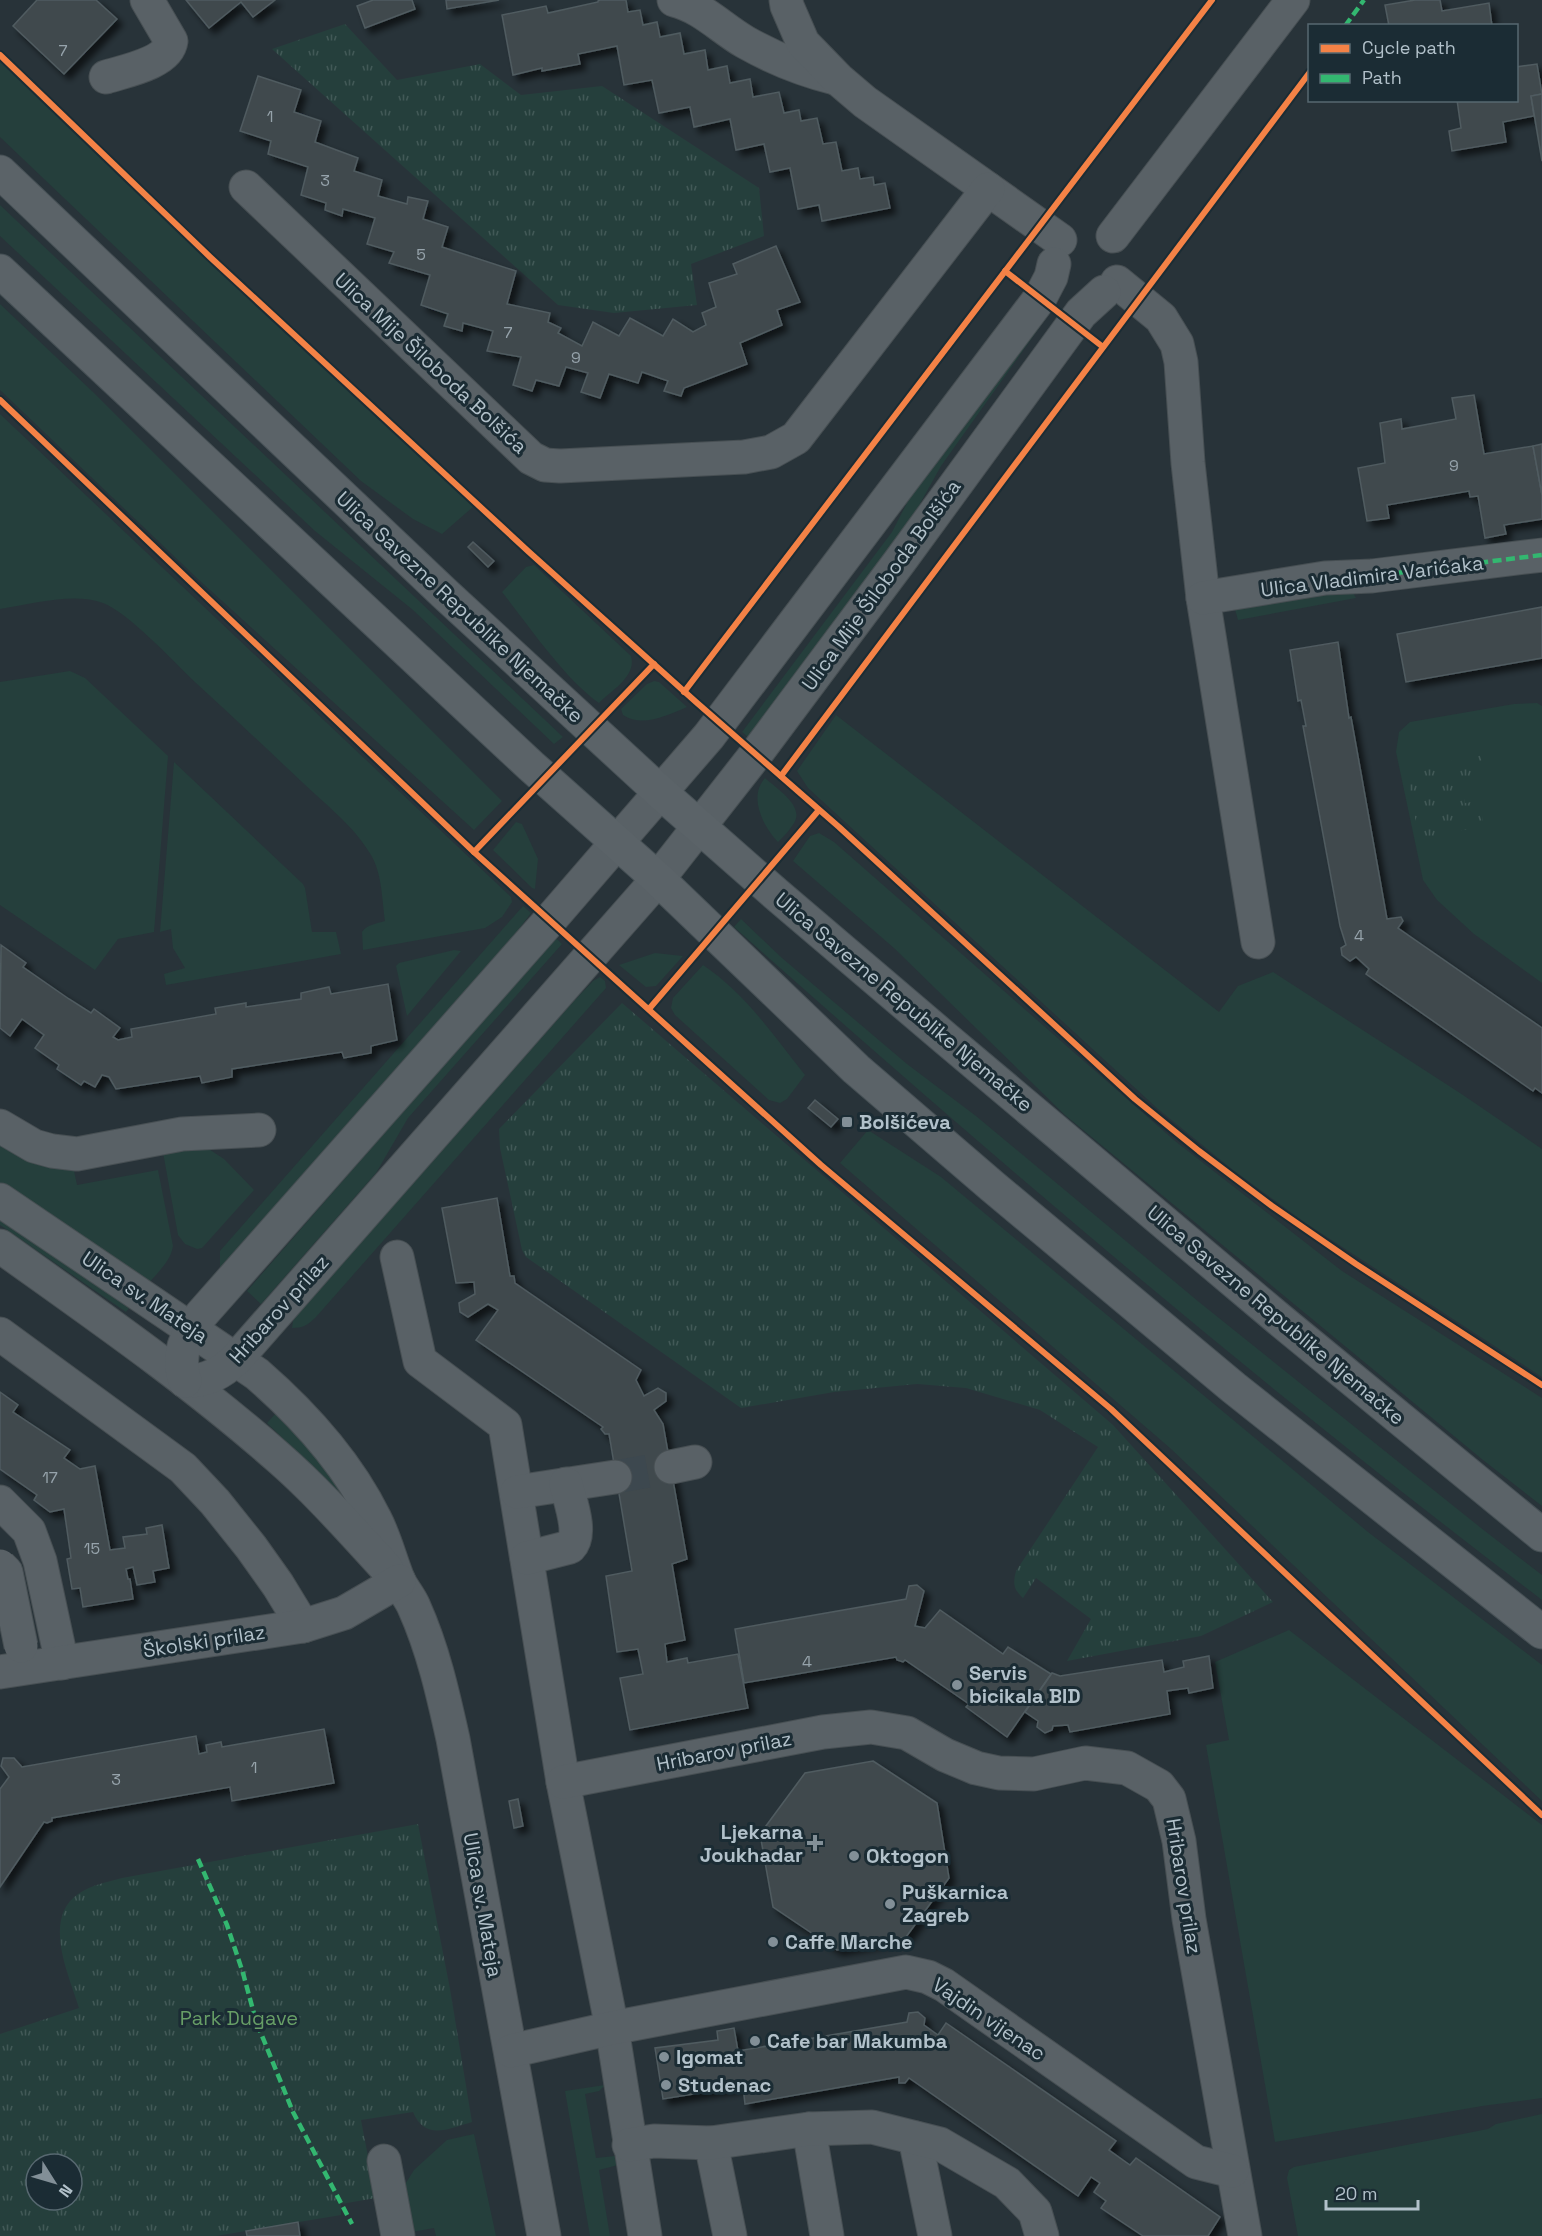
<svg xmlns="http://www.w3.org/2000/svg" width="1542" height="2236" font-family="'Space Grotesk',sans-serif">
<style>
.grass{fill:#253f3c}
.park{fill:url(#park-tufts);fill-rule:evenodd}
.building{fill:#414a4e;stroke:#505b60;stroke-width:1.5;filter:url(#shadow)}
.lines{fill:none;stroke-linecap:round;stroke-linejoin:round}
.minor-tunnel{stroke:#3d484f;stroke-width:33;stroke-dasharray:33 16;stroke-linecap:butt}
.minor-casing{stroke:#474f53;stroke-width:35}
.major-casing{stroke:#465055;stroke-width:35}
.minor{stroke:#596166;stroke-width:33}
.major{stroke:#5b6368;stroke-width:33}
.minor-bridge-casing{stroke:#474f53;stroke-width:35;stroke-linecap:butt}
.minor-bridge{stroke:#596166;stroke-width:33}
.quiet{stroke:#33b770;stroke-width:4.5;stroke-dasharray:9 4.5;stroke-linecap:butt}
.cycleway-casing{stroke:#1b2c34;stroke-width:10}
.cycleway{stroke:#f48246;stroke-width:6}
.poi-dot{fill:#828f97;stroke:#1b2c34;stroke-width:2}
.labels{text-anchor:middle;dominant-baseline:central;stroke-width:6;stroke-linejoin:round;paint-order:stroke}
.number-label{font-size:16px;fill:#96a3ab}
.street-label{font-size:20px;fill:#b2c1ca;stroke:#1b2c34}
.poi-label{font-size:20px;font-weight:bold;fill:#b2c1ca;stroke:#1b2c34;text-anchor:start}
.park-label{font-size:20px;fill:#679e66;stroke:#1b2c34}
</style>
<defs>
<pattern id="park-tufts" width="24" height="20" patternUnits="userSpaceOnUse" patternTransform="scale(1.5)"><rect width="24" height="20" fill="#253f3c"/><path d="M3 7l-1-3M5 7V3M7 7l1-3M15 17l-1-3M17 17v-4M19 17l1-3" fill="none" stroke="#425957"/></pattern>
<filter id="shadow"><feDropShadow dx="5.5" dy="5.5" stdDeviation="3" flood-color="#0009"/></filter>
</defs>
<rect width="100%" height="100%" fill="#283339"/>
<g class="grass">
<path d="M 0,59 L 474,506 L 442,534 L 413,519 L 361,481 L 0,137 Z"/>
<path d="M 0,205 L 563,737 L 554,744 L 413,610 L 315,531 L 0,236 Z"/>
<path d="M 0,304 L 94,393 L 502,801 L 474,830 L 199,580 L 0,390 Z"/>
<path d="M 1040,312 L 1047,317 L 941,466 L 907,527 L 748,737 L 742,732 L 892,532 L 928,462 Z"/>
<path d="M 0,414 L 511,897 L 512,902 L 502,917 L 485,928 L 363,950 L 362,932 C 368,924 376,924 385,921 C 382,900 382,873 371,855 C 354,826 326,805 302,782 C 267,749 232,716 196,683 C 174,662 129,613 103,603 C 75,592 30,604 0,609 Z"/>
<path d="M 534,565 L 631,656 C 637,676 612,690 599,703 C 564,678 529,626 502,592 L 526,567 Z"/>
<path d="M 1351,589 L 1356,598 L 1238,620 L 1234,606 Z"/>
<path d="M 70,671 L 85,678 L 168,756 L 154,932 L 118,939 L 95,970 L 0,905 L 0,682 Z"/>
<path d="M 654,681 L 659,682 L 687,707 C 668,715 642,728 623,715 L 621,709 L 647,684 Z"/>
<path d="M 1537,703 L 1542,706 L 1542,983 L 1474,934 L 1437,900 L 1423,880 L 1396,752 L 1399,732 L 1410,722 L 1514,704 Z"/>
<path d="M 836,715 L 1219,1012 L 1238,986 L 1273,972 L 1463,1095 L 1542,1149 L 1542,1377 L 1307,1224 L 1233,1170 L 1158,1109 L 808,788 L 797,771 Z"/>
<path d="M 174,762 L 303,884 L 305,888 L 312,932 L 336,932 L 341,954 L 166,985 L 164,974 L 185,968 L 173,948 L 171,929 L 160,932 Z"/>
<path d="M 765,778 C 776,788 805,806 794,823 C 790,830 784,836 778,842 C 763,826 748,797 765,778 Z"/>
<path d="M 516,822 L 522,824 L 538,859 L 535,889 L 532,888 L 493,850 Z"/>
<path d="M 819,833 L 834,842 L 1175,1141 L 1342,1271 L 1542,1398 L 1542,1506 L 1483,1460 L 1065,1115 L 894,948 L 793,861 L 810,836 Z"/>
<path d="M 523,906 L 531,913 L 510,941 L 228,1261 L 220,1268 L 220,1251 L 227,1243 Z"/>
<path d="M 741,919 L 782,958 L 907,1064 L 976,1116 L 1199,1302 L 1481,1528 L 1542,1575 L 1542,1600 C 1263,1388 995,1160 734,927 Z"/>
<path d="M 555,937 L 562,944 L 408,1118 L 376,1173 L 261,1304 L 247,1291 Z"/>
<path d="M 454,950 L 461,951 L 407,1016 L 396,966 L 399,963 Z"/>
<path d="M 655,953 L 683,956 L 656,986 L 646,987 L 619,965 Z"/>
<path d="M 703,965 C 745,993 774,1036 805,1075 L 787,1099 L 780,1103 L 769,1100 L 675,1015 L 671,1008 L 673,998 Z"/>
<path d="M 600,977 L 605,981 L 606,988 L 316,1317 C 308,1325 303,1328 292,1328 L 293,1321 L 298,1314 L 573,1002 L 593,981 Z"/>
<path d="M 868,1130 L 941,1177 L 1368,1532 L 1542,1665 L 1542,1801 L 1170,1448 L 840,1163 Z"/>
<path d="M 0,1142 L 73,1166 L 77,1185 L 158,1170 L 173,1246 C 171,1261 157,1273 148,1284 L 0,1189 Z"/>
<path d="M 201,1144 L 224,1159 L 254,1190 L 202,1248 L 197,1249 L 185,1244 L 178,1235 L 162,1147 Z"/>
<path d="M 0,1215 L 132,1304 L 126,1312 L 0,1225 Z"/>
<path d="M 278,1411 L 364,1518 L 267,1423 Z"/>
<path d="M 1289,1630 L 1542,1825 L 1542,2098 L 1482,2106 L 1275,2142 L 1206,1745 L 1229,1740 L 1215,1662 Z"/>
<path d="M 605,2085 L 599,2091 L 585,2094 L 596,2158 L 615,2156 L 618,2158 L 618,2165 L 599,2170 L 610,2236 L 590,2236 L 565,2091 Z"/>
<path d="M 1542,2114 L 1542,2236 L 1298,2236 L 1287,2178 L 1289,2170 L 1294,2167 L 1488,2129 L 1496,2124 Z"/>
<path d="M 474,2134 L 496,2236 L 436,2236 L 434,2228 L 412,2232 L 404,2186 L 414,2170 L 447,2140 Z"/>
</g>
<g class="park">
<path d="M 345,24 L 397,80 L 480,64 L 521,95 L 602,86 L 759,188 L 764,236 L 691,264 L 697,305 L 614,313 L 558,305 L 272,49 Z"/>
<path d="M 1481,755 L 1485,778 L 1462,783 L 1465,803 L 1479,801 L 1484,826 L 1419,839 L 1406,770 Z"/>
<path d="M 622,1003 L 1113,1425 L 1273,1602 L 1201,1636 L 1067,1661 L 1091,1619 L 1036,1578 L 1023,1598 C 1013,1589 1013,1583 1016,1571 L 1098,1447 L 1040,1410 L 966,1388 L 917,1384 L 834,1392 L 741,1408 L 526,1257 L 522,1250 L 500,1148 L 499,1129 Z"/>
<path d="M 418,1824 L 450,1989 L 472,2122 C 448,2129 425,2141 413,2112 L 361,2120 L 376,2198 L 341,2204 L 341,2215 L 216,2236 L 0,2236 L 0,2034 L 79,2008 C 69,1975 42,1919 78,1894 C 91,1885 107,1882 122,1878 ZM 36,2164 L 72,2164 L 72,2200 L 36,2200 Z"/>
</g>
<g class="building">
<path d="M 37,0 L 96,0 L 117,19 L 64,74 L 13,26 Z"/>
<path d="M 186,0 L 275,0 L 253,17 L 241,2 L 209,28 Z"/>
<path d="M 373,0 L 412,0 L 415,9 L 365,28 L 357,6 Z"/>
<path d="M 446,0 L 499,0 L 447,9 Z"/>
<path d="M 626,0 L 628,12 L 640,10 L 643,25 L 657,22 L 660,37 L 680,33 L 684,54 L 705,50 L 708,70 L 727,66 L 730,83 L 750,79 L 753,97 L 779,92 L 784,113 L 799,110 L 801,121 L 817,118 L 823,144 L 836,142 L 842,171 L 858,168 L 860,179 L 873,177 L 874,185 L 885,183 L 890,208 L 822,221 L 819,205 L 798,209 L 790,168 L 770,172 L 764,144 L 736,150 L 730,119 L 694,127 L 690,107 L 659,113 L 652,80 L 624,85 L 617,46 L 578,54 L 580,64 L 542,71 L 542,68 L 513,75 L 502,15 L 546,6 L 548,13 L 598,2 L 598,1 L 600,0 Z"/>
<path d="M 1415,0 L 1440,0 L 1442,11 L 1489,3 L 1492,26 L 1389,26 L 1385,5 Z"/>
<path d="M 1537,64 L 1542,94 L 1531,96 L 1534,116 L 1503,122 L 1506,142 L 1452,151 L 1449,131 L 1461,128 L 1457,100 L 1516,100 L 1516,67 Z"/>
<path d="M 258,76 L 301,90 L 294,112 L 321,121 L 315,142 L 358,158 L 354,171 L 382,180 L 378,196 L 407,204 L 408,197 L 428,201 L 423,219 L 448,227 L 442,247 L 516,271 L 507,304 L 550,313 L 548,322 L 561,328 L 558,333 L 582,346 L 593,322 L 619,336 L 630,318 L 663,336 L 673,319 L 693,332 L 706,325 L 702,313 L 716,307 L 709,283 L 737,274 L 733,264 L 776,246 L 800,302 L 777,310 L 782,325 L 740,343 L 747,364 L 684,388 L 681,396 L 664,391 L 668,381 L 642,372 L 638,383 L 609,374 L 600,398 L 581,392 L 588,373 L 566,367 L 559,386 L 536,380 L 532,391 L 513,385 L 521,357 L 487,351 L 493,331 L 463,323 L 462,331 L 444,326 L 448,314 L 421,305 L 430,275 L 389,263 L 394,252 L 367,244 L 375,218 L 343,209 L 342,216 L 325,210 L 326,203 L 301,195 L 308,167 L 268,154 L 271,141 L 240,131 Z"/>
<path d="M 1542,94 L 1542,161 L 1531,96 Z"/>
<path d="M 1474,395 L 1484,454 L 1533,446 L 1542,495 L 1542,519 L 1504,525 L 1506,534 L 1485,538 L 1478,496 L 1470,497 L 1469,491 L 1387,505 L 1389,518 L 1367,521 L 1358,468 L 1385,463 L 1380,423 L 1401,419 L 1402,429 L 1456,419 L 1452,398 Z"/>
<path d="M 1542,444 L 1542,495 L 1533,446 Z"/>
<path d="M 473,542 L 494,561 L 488,567 L 468,547 Z"/>
<path d="M 1542,607 L 1542,658 L 1406,682 L 1397,634 Z"/>
<path d="M 1338,642 L 1349,718 L 1351,717 L 1387,919 L 1401,917 L 1403,921 L 1398,928 L 1542,1028 L 1542,1093 L 1535,1088 L 1533,1091 L 1366,974 L 1369,969 L 1356,957 L 1350,961 L 1342,955 L 1341,948 L 1346,945 L 1340,926 L 1303,726 L 1306,726 L 1301,700 L 1298,701 L 1290,650 Z"/>
<path d="M 1,945 L 26,963 L 23,967 L 69,999 L 91,1013 L 94,1009 L 120,1028 L 113,1037 L 118,1040 L 132,1037 L 131,1029 L 216,1014 L 215,1008 L 246,1003 L 246,1007 L 301,999 L 301,993 L 329,987 L 331,994 L 388,984 L 397,1040 L 371,1046 L 371,1053 L 344,1058 L 342,1052 L 232,1069 L 232,1077 L 202,1083 L 200,1076 L 116,1089 L 109,1077 L 102,1075 L 95,1087 L 84,1081 L 81,1085 L 57,1069 L 59,1065 L 35,1048 L 44,1035 L 22,1019 L 10,1036 L 0,1028 Z"/>
<path d="M 815,1100 L 838,1119 L 831,1127 L 808,1108 Z"/>
<path d="M 497,1198 L 510,1276 L 514,1276 L 515,1283 L 641,1370 L 636,1380 L 644,1396 L 658,1388 L 666,1393 L 666,1401 L 654,1410 L 663,1424 L 687,1559 L 672,1564 L 685,1640 L 665,1644 L 667,1662 L 687,1658 L 688,1663 L 738,1654 L 748,1708 L 630,1730 L 620,1678 L 643,1674 L 638,1649 L 617,1652 L 606,1576 L 632,1571 L 609,1434 L 605,1434 L 601,1429 L 603,1427 L 476,1340 L 498,1310 L 488,1304 L 468,1317 L 460,1312 L 459,1303 L 475,1294 L 474,1282 L 456,1283 L 442,1208 Z"/>
<path d="M 0,1392 L 18,1405 L 13,1412 L 70,1450 L 64,1458 L 80,1469 L 95,1466 L 110,1550 L 125,1548 L 123,1537 L 147,1534 L 146,1528 L 162,1525 L 169,1568 L 153,1571 L 155,1582 L 137,1585 L 133,1567 L 126,1569 L 128,1579 L 130,1579 L 133,1599 L 83,1607 L 80,1588 L 72,1589 L 67,1559 L 71,1558 L 64,1509 L 50,1512 L 34,1500 L 37,1495 L 0,1469 Z"/>
<path d="M 917,1585 L 924,1591 L 915,1626 L 925,1628 L 940,1610 L 1003,1654 L 1008,1647 L 1051,1674 L 1007,1737 L 966,1707 L 969,1704 L 905,1660 L 903,1662 L 897,1660 L 896,1657 L 744,1683 L 735,1629 L 906,1599 L 909,1586 Z"/>
<path d="M 1209,1656 L 1213,1688 L 1189,1693 L 1188,1688 L 1167,1691 L 1170,1714 L 1070,1732 L 1068,1725 L 1053,1726 L 1052,1730 L 1045,1733 L 1037,1727 L 1038,1721 L 1025,1712 L 1052,1673 L 1060,1676 L 1162,1660 L 1164,1672 L 1184,1667 L 1183,1661 Z"/>
<path d="M 324,1729 L 334,1783 L 232,1801 L 230,1787 L 52,1818 L 52,1821 L 47,1823 L 44,1822 L 0,1887 L 0,1789 L 9,1777 L 1,1766 L 3,1758 L 14,1758 L 22,1767 L 196,1736 L 199,1754 L 207,1752 L 206,1745 L 221,1742 L 222,1747 Z"/>
<path d="M 873,1761 L 937,1803 L 949,1878 L 906,1937 L 837,1950 L 773,1907 L 760,1834 L 805,1773 Z"/>
<path d="M 518,1799 L 523,1826 L 514,1828 L 509,1801 Z"/>
<path d="M 918,2012 L 925,2018 L 924,2025 L 938,2035 L 946,2023 L 1116,2141 L 1109,2150 L 1130,2165 L 1136,2158 L 1220,2217 L 1208,2236 L 1143,2236 L 1101,2208 L 1106,2201 L 1094,2192 L 1100,2183 L 1091,2177 L 1078,2196 L 909,2078 L 905,2083 L 899,2083 L 899,2077 L 745,2104 L 743,2086 L 663,2099 L 655,2048 L 718,2040 L 717,2031 L 734,2028 L 738,2051 L 907,2022 L 909,2013 Z"/>
<path d="M 298,2222 L 300,2236 L 247,2236 L 246,2231 Z"/>
</g>
<g class="lines">
<path class="minor-tunnel" d="M 615,1477 L 671,1467"/>
<g class="minor-casing">
<g id="minor">
<path d="M 674,0 C 702,7 721,28 745,42 C 775,59 803,70 835,78"/>
<path d="M 786,0 L 787,6 L 803,43 L 838,79 L 865,102 L 1060,240"/>
<path d="M 106,77 C 125,71 168,63 171,41 L 147,0"/>
<path d="M 246,187 L 531,458 L 545,465 L 560,466 L 744,457 L 771,452 L 796,438 L 988,189"/>
<path d="M 1113,236 L 1293,0"/>
<path d="M 1117,282 L 1161,318 L 1177,344 L 1181,362 L 1188,463 L 1203,598 L 1258,942"/>
<path d="M 1203,598 L 1325,578 L 1372,576 L 1542,555"/>
<path d="M 0,1126 L 34,1146 L 52,1151 L 77,1154 L 182,1134 L 259,1130"/>
<path d="M 0,1200 L 257,1374 C 303,1414 348,1464 375,1519 C 385,1538 390,1559 398,1579 C 402,1589 410,1597 414,1607 C 433,1649 443,1694 453,1739 L 544,2236"/>
<path d="M 0,1246 C 95,1314 192,1381 279,1458 C 318,1492 352,1531 387,1569"/>
<path d="M 397,1257 L 420,1361 L 505,1425 L 563,1782 L 612,2028 L 645,2236"/>
<path d="M 0,1334 L 183,1468 L 215,1502 L 251,1547 L 278,1585 L 303,1626"/>
<path d="M 185,1381 C 206,1382 222,1373 237,1358 L 658,879 L 756,754 L 900,561 L 1081,313 L 1104,292"/>
<path d="M 185,1381 C 176,1355 186,1336 201,1315 L 550,920 L 709,736 L 1040,298 L 1051,277 L 1054,264"/>
<path d="M 671,1467 L 695,1462"/>
<path d="M 517,1492 L 615,1477"/>
<path d="M 0,1502 L 29,1531 L 40,1561 L 62,1663"/>
<path d="M 527,1558 L 570,1547 C 583,1534 570,1501 566,1484"/>
<path d="M 0,1672 L 303,1626 L 344,1613 L 399,1581"/>
<path d="M 563,1782 L 823,1732 L 871,1727 L 907,1733 L 945,1755 L 976,1768 L 999,1773 L 1034,1774 L 1085,1763 L 1127,1768 L 1159,1786 L 1169,1799 L 1179,1841 L 1189,1919 L 1245,2236"/>
<path d="M 511,2051 L 612,2028 L 906,1972 L 928,1977 L 944,1985 L 1196,2162 L 1232,2171"/>
<path d="M 809,2129 L 827,2236"/>
<path d="M 915,2138 L 935,2236"/>
<path d="M 711,2143 L 730,2236"/>
<path d="M 629,2145 L 654,2141 L 711,2143 L 809,2129 L 872,2127 L 940,2144 L 1007,2183 L 1035,2212 L 1042,2236"/>
<path d="M 384,2161 L 398,2236"/>
</g>
</g>
<g class="major-casing">
<g id="major">
<path d="M 0,172 L 444,593 L 660,792 L 776,894 L 945,1038 L 1280,1320 L 1542,1535"/>
<path d="M 0,271 L 531,766 L 658,879 L 856,1069 L 992,1186 L 1234,1388 L 1542,1632"/>
</g>
</g>
<use href="#minor" class="minor"/>
<use href="#major" class="major"/>
<g class="minor-bridge-casing">
<path id="minor-bridge" d="M 0,1566 L 6,1572 L 21,1646"/>
</g>
<use href="#minor-bridge" class="minor-bridge"/>
<g class="quiet">
<path d="M 1345,26 L 1364,0"/>
<path d="M 1372,576 L 1542,555"/>
<path d="M 198,1859 L 227,1925 L 243,1973 L 256,2021 L 293,2112 L 352,2224"/>
</g>
<g class="cycleway-casing">
<g id="cycleway">
<path d="M 0,55 L 210,257 L 529,552 L 696,702 L 839,827 L 1135,1099 L 1199,1151 L 1272,1206 L 1356,1264 L 1542,1385"/>
<path d="M 1005,271 L 1103,347"/>
<path d="M 0,400 L 474,852 L 821,1165 L 1111,1409 L 1542,1815"/>
<path d="M 684,692 L 1212,0"/>
<path d="M 781,776 L 1310,72"/>
<path d="M 474,852 L 654,664"/>
<path d="M 649,1009 L 819,810"/>
</g>
</g>
<use href="#cycleway" class="cycleway"/>
</g>
<g class="poi-dot">
<rect x="841" y="1116" width="12" height="12" rx="3"/>
<circle cx="957" cy="1685" r="6"/>
<path d="M812 1834h6v6h6v6h-6v6h-6v-6h-6v-6h6z"/>
<circle cx="854" cy="1856" r="6"/>
<circle cx="890" cy="1904" r="6"/>
<circle cx="773" cy="1942" r="6"/>
<circle cx="755" cy="2041" r="6"/>
<circle cx="664" cy="2057" r="6"/>
<circle cx="666" cy="2085" r="6"/>
</g>
<g class="labels">
<g class="number-label">
<text x="63" y="50">7</text>
<text x="270" y="116">1</text>
<text x="325" y="180">3</text>
<text x="421" y="254">5</text>
<text x="508" y="332">7</text>
<text x="576" y="357">9</text>
<text x="1454" y="465">9</text>
<text x="1359" y="935">4</text>
<text x="50" y="1477">17</text>
<text x="92" y="1548">15</text>
<text x="807" y="1661">4</text>
<text x="254" y="1767">1</text>
<text x="116" y="1779">3</text>
</g>
<g class="street-label">
<text transform="translate(431 363) rotate(43)">Ulica Mije Šiloboda Bolšića</text>
<text transform="translate(1372 576) rotate(-7)">Ulica Vladimira Varićaka</text>
<text transform="translate(881 585) rotate(-54)">Ulica Mije Šiloboda Bolšića</text>
<text transform="translate(460 607) rotate(43)">Ulica Savezne Republike Njemačke</text>
<text transform="translate(904 1002) rotate(40)">Ulica Savezne Republike Njemačke</text>
<text transform="translate(145 1297) rotate(34)">Ulica sv. Mateja</text>
<text transform="translate(279 1309) rotate(-48)">Hribarov prilaz</text>
<text transform="translate(1276 1315) rotate(40)">Ulica Savezne Republike Njemačke</text>
<text transform="translate(204 1641) rotate(-9)">Školski prilaz</text>
<text transform="translate(724 1751) rotate(-11)">Hribarov prilaz</text>
<text transform="translate(1184 1886) rotate(81)">Hribarov prilaz</text>
<text transform="translate(483 1905) rotate(80)">Ulica sv. Mateja</text>
<text transform="translate(989 2019) rotate(34)">Vajdin vijenac</text>
</g>
<g class="poi-label">
<text x="859" y="1122">Bolšićeva</text>
<text x="969" y="1673">Servis<tspan x="969" dy="23">bicikala BID</tspan></text>
<text x="803" y="1832" text-anchor="end">Ljekarna<tspan x="803" dy="23">Joukhadar</tspan></text>
<text x="866" y="1856">Oktogon</text>
<text x="902" y="1892">Puškarnica<tspan x="902" dy="23">Zagreb</tspan></text>
<text x="785" y="1942">Caffe Marche</text>
<text x="767" y="2041">Cafe bar Makumba</text>
<text x="676" y="2057">Igomat</text>
<text x="678" y="2085">Studenac</text>
</g>
<g class="park-label">
<text x="239" y="2018">Park Dugave</text>
</g>
</g>
<rect x="1308" y="24" width="210" height="78" fill="#1b2c34" stroke="#576870" stroke-width="1.5"/>
<rect x="1320" y="44" width="30" height="9" fill="#f48246" stroke="#576870" stroke-width="1.5"/>
<text x="1362" y="54" font-size="18" fill="#b2c1ca">Cycle path</text>
<rect x="1320" y="74" width="30" height="9" fill="#33b770" stroke="#576870" stroke-width="1.5"/>
<text x="1362" y="84" font-size="18" fill="#b2c1ca">Path</text>
<g transform="translate(54 2182) rotate(127)"><circle r="28" fill="#1b2c34" stroke="#576870" stroke-width="1.5"/>
<path d="M0-4.5L10 22L0 15L-10 22Z" fill="#828f97"/>
<text y="-9" font-size="16" font-weight="bold" text-anchor="middle" fill="#b2c1ca">N</text>
</g>
<path d="M1326 2200v9h92v-9" fill="none" stroke="#b2c1ca" stroke-width="3"/>
<text x="1335" y="2200" font-size="18" fill="#b2c1ca" stroke="#1b2c34" stroke-width="4.5" paint-order="stroke">20 m</text>
</svg>
